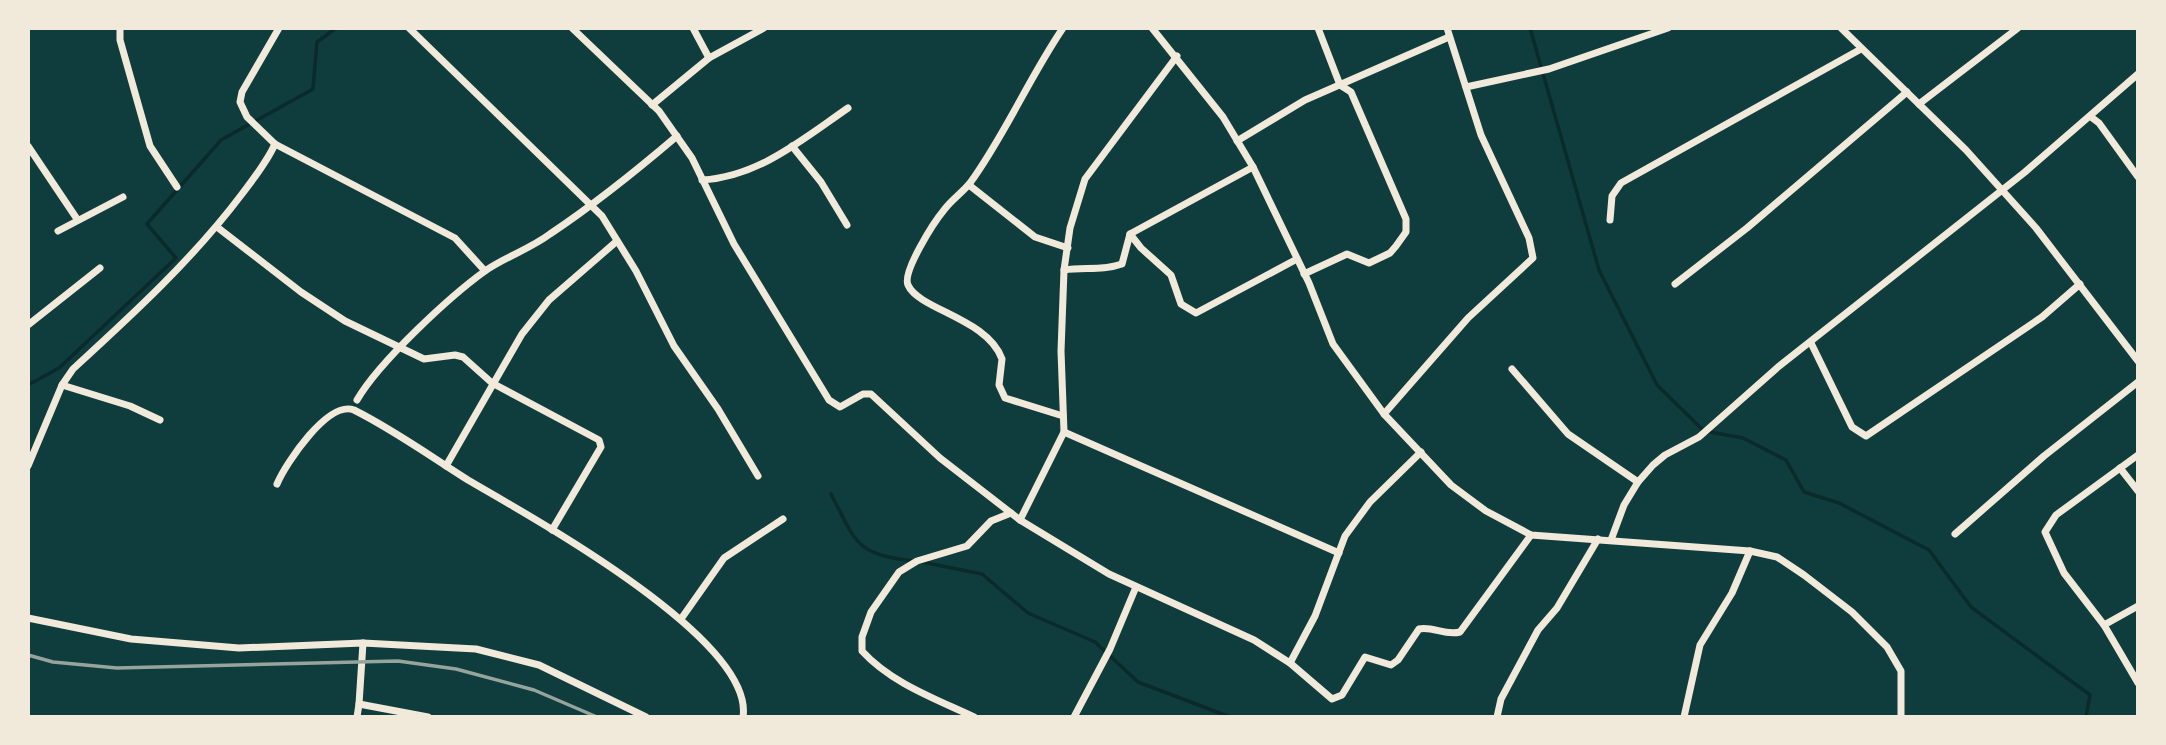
<svg xmlns="http://www.w3.org/2000/svg" width="2166" height="745" font-family="Raleway,sans-serif">
<style>
.lines{fill:none;stroke-linecap:round;stroke-linejoin:round}
.stream{stroke:#0a2a2b;stroke-width:3.5}
.minor{stroke:#f1e9da;stroke-width:7}
.rail{stroke:#97a49c;stroke-width:3.5}
</style>
<rect width="100%" height="100%" fill="#0f3d3e"/>
<g class="lines">
<g class="stream">
<path d="M 1530,28 L 1599,270 L 1657,385 L 1704,431 L 1743,438 L 1786,460 L 1804,492 L 1839,503 L 1929,550 L 1971,607 L 2090,695 L 2086,717"/>
<path d="M 28,385 L 59,368 L 176,258 L 147,224 L 221,140 L 313,89 L 317,42 L 336,28"/>
<path d="M 831,494 C 857,544 855,554 914,561"/>
<path d="M 922,562 L 982,574 L 1028,613 L 1095,642 L 1138,682 L 1230,717"/>
</g>
<g class="minor">
<path d="M 120,28 L 120,40 L 150,146 L 177,187"/>
<path d="M 279,28 L 242,92 L 240,102 L 247,117 L 275,144 L 455,238 L 485,271"/>
<path d="M 409,28 L 602,216 L 636,271 L 674,346 L 718,409 L 758,476"/>
<path d="M 572,28 L 659,111 L 692,158 L 734,244 L 829,400 L 840,407 L 863,394 L 871,394 L 940,458 L 1020,520 L 1109,574 L 1254,640 L 1290,663 L 1332,699 L 1342,695 L 1365,657 L 1391,665 L 1398,660 L 1419,629 C 1433,626 1445,636 1460,632 L 1531,535"/>
<path d="M 693,28 L 709,58"/>
<path d="M 1063,28 C 1029,78 1005,135 970,183 C 962,193 951,200 944,210 C 934,222 902,272 908,285 C 919,310 987,318 1002,359 L 999,385 L 1005,398 L 1063,416"/>
<path d="M 1152,28 L 1223,117 L 1253,167 L 1309,283 L 1333,344 L 1384,414 L 1451,485 L 1486,511 L 1531,535 L 1750,551 L 1777,557 L 1804,575 L 1852,612 L 1887,647 L 1901,671 L 1901,717"/>
<path d="M 1841,28 L 1966,150 L 2036,228 L 2138,361"/>
<path d="M 1466,87 L 1549,69 L 1668,28"/>
<path d="M 1919,104 L 2018,28"/>
<path d="M 652,105 L 709,58 L 764,28"/>
<path d="M 2091,117 L 2099,123 L 2138,177"/>
<path d="M 1237,141 L 1305,100 L 1449,37"/>
<path d="M 28,146 L 77,219"/>
<path d="M 792,146 L 821,182 L 847,225"/>
<path d="M 702,180 C 758,177 803,139 848,108"/>
<path d="M 969,185 L 1035,237 L 1068,248"/>
<path d="M 1610,220 L 1612,196 L 1621,183 L 1861,49"/>
<path d="M 217,227 L 301,292 L 345,321 L 424,359 L 455,355 L 463,357 L 492,383 L 599,440 L 601,447 L 552,530"/>
<path d="M 58,231 L 123,197"/>
<path d="M 1130,234 L 1141,248 L 1171,275 L 1181,304 L 1196,313 L 1297,259"/>
<path d="M 1064,270 C 1085,267 1102,271 1122,264 L 1130,234 L 1253,167"/>
<path d="M 1304,274 L 1347,254 L 1369,263 L 1390,253 L 1396,246 L 1406,232 L 1406,219 L 1351,92 L 1340,85 L 1318,28"/>
<path d="M 1675,284 L 1747,228 L 1907,92"/>
<path d="M 28,325 L 100,268"/>
<path d="M 1811,343 L 1852,427 L 1866,436 L 2042,317 L 2080,284"/>
<path d="M 1512,369 L 1568,434 L 1638,482"/>
<path d="M 62,385 L 130,406 L 160,420"/>
<path d="M 357,400 C 379,362 449,297 485,271 C 505,257 530,249 550,234 C 595,204 636,171 677,136"/>
<path d="M 1384,414 L 1468,318 L 1533,258 L 1529,238 L 1481,135 L 1447,28"/>
<path d="M 1064,432 L 1339,553"/>
<path d="M 2138,455 L 2056,515 L 2045,532 L 2064,573 L 2104,625 L 2138,683"/>
<path d="M 28,466 L 62,385 L 73,369 C 133,314 193,259 242,194 C 254,178 267,162 275,144"/>
<path d="M 446,466 L 522,334 L 549,300 L 617,241"/>
<path d="M 2120,468 L 2138,491"/>
<path d="M 277,484 C 286,463 328,400 354,410 C 394,430 430,456 468,480 C 529,516 755,639 743,717"/>
<path d="M 1020,520 L 1064,432 L 1061,351 L 1064,270 L 1070,228 L 1085,179 L 1177,56"/>
<path d="M 1955,534 L 2044,456 L 2138,382"/>
<path d="M 1611,540 L 1624,505 L 1638,482 L 1653,465 L 1665,455 L 1699,437 L 1778,367 L 2025,172 L 2138,74"/>
<path d="M 28,618 L 131,639 L 239,648 L 363,643 L 476,649 L 539,665 L 646,717"/>
<path d="M 681,619 L 724,558 L 783,519"/>
<path d="M 2104,625 L 2138,606"/>
<path d="M 1290,663 L 1315,616 L 1345,536 L 1370,502 L 1421,452"/>
<path d="M 359,704 L 363,643"/>
<path d="M 357,717 L 359,704 L 428,717"/>
<path d="M 974,717 C 936,699 891,683 862,651 L 862,637 L 871,612 L 899,572 L 917,561 L 967,546 L 991,521 L 1011,513"/>
<path d="M 1074,717 L 1110,649 L 1136,587"/>
<path d="M 1497,717 L 1501,699 L 1538,630 L 1557,608 L 1598,539"/>
<path d="M 1684,717 L 1700,645 L 1732,593 L 1750,551"/>
</g>
<path class="rail" d="M 28,655 L 53,662 L 117,668 L 398,661 L 456,669 L 534,690 L 597,717"/>
</g>
<rect width="2166" height="745" fill="none" stroke="#f1e9da" stroke-width="60"/>
</svg>
